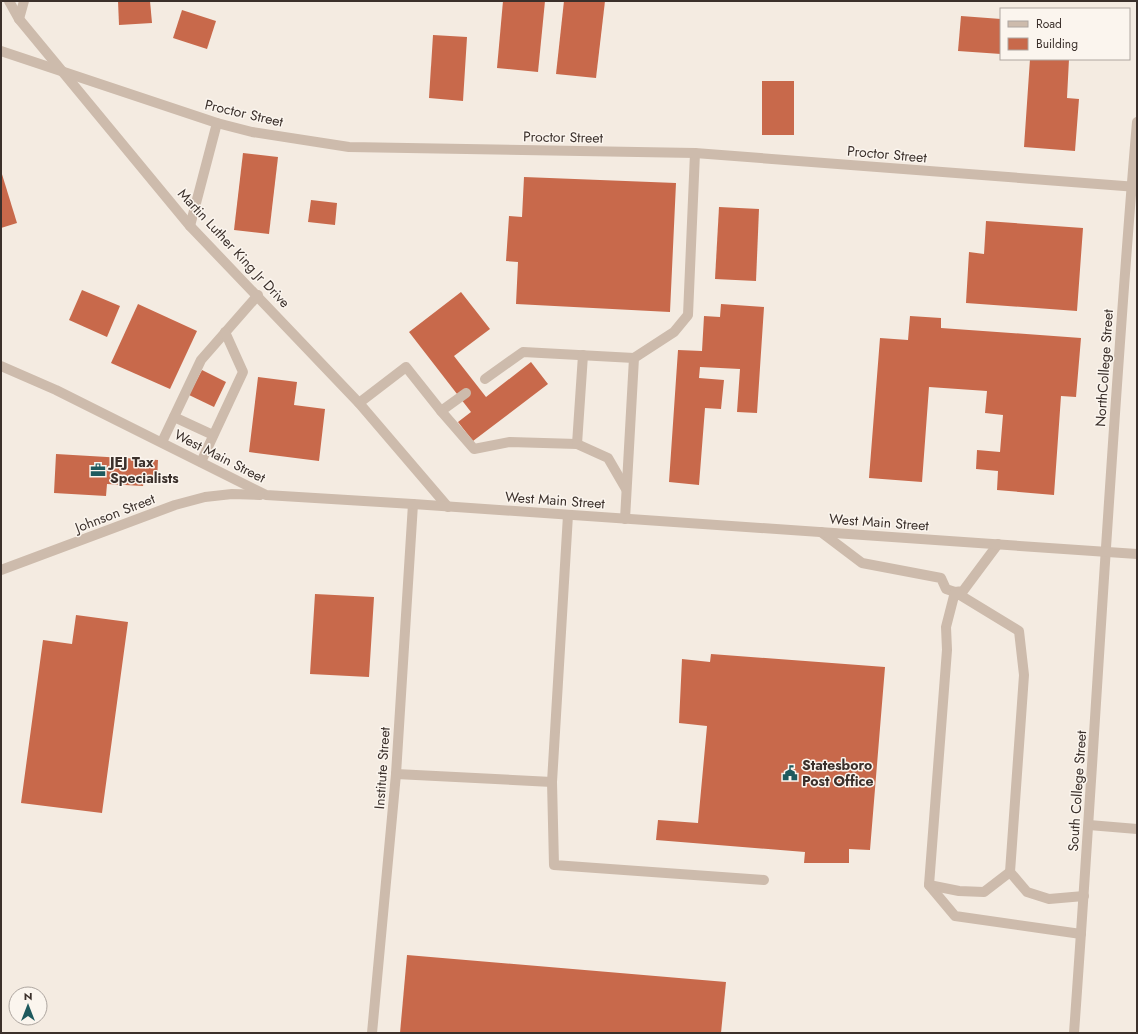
<svg xmlns="http://www.w3.org/2000/svg" width="1138" height="1034" font-family="Jost,sans-serif">
<style>
.building{fill:#c8694b}
.lines{fill:none;stroke-linecap:round;stroke-linejoin:round}
.service{stroke:#cdbbac;stroke-width:10}
.minor{stroke:#cdbbac;stroke-width:10}
.tertiary{stroke:#cdbbac;stroke-width:10}
.labels{text-anchor:middle;dominant-baseline:central;stroke-width:3;stroke-linejoin:round;paint-order:stroke}
.street-label{font-size:14px;fill:#3b302b;stroke:#fbf5ee}
.poi-label{font-size:14px;font-weight:bold;fill:#3b302b;stroke:#fbf5ee;text-anchor:start}
</style>
<rect width="100%" height="100%" fill="#f4ebe1"/>
<g class="building">
<path d="M 118,1 L 150,1 L 152,23 L 119,25 Z"/>
<path d="M 503,1 L 545,1 L 538,72 L 497,68 Z"/>
<path d="M 564,1 L 605,1 L 596,78 L 556,74 Z"/>
<path d="M 182,10 L 216,21 L 207,49 L 173,38 Z"/>
<path d="M 961,16 L 1001,19 L 1001,54 L 958,51 Z"/>
<path d="M 433,35 L 467,37 L 463,101 L 429,98 Z"/>
<path d="M 1030,59 L 1069,59 L 1067,98 L 1079,99 L 1075,151 L 1024,147 Z"/>
<rect x="762" y="81" width="32" height="54"/>
<path d="M 243,153 L 278,157 L 269,234 L 234,230 Z"/>
<path d="M 1,171 L 17,223 L 1,228 Z"/>
<path d="M 524,177 L 676,183 L 670,312 L 516,304 L 518,262 L 506,261 L 509,216 L 522,217 Z"/>
<path d="M 311,200 L 337,203 L 335,225 L 308,222 Z"/>
<path d="M 719,207 L 759,209 L 756,281 L 715,279 Z"/>
<path d="M 986,221 L 1083,228 L 1077,311 L 966,303 L 969,252 L 984,254 Z"/>
<path d="M 82,290 L 120,306 L 107,337 L 69,320 Z"/>
<path d="M 461,292 L 490,329 L 454,356 L 486,397 L 531,362 L 548,384 L 473,441 L 458,422 L 471,412 L 409,332 Z"/>
<path d="M 138,304 L 197,331 L 170,389 L 111,363 Z"/>
<path d="M 721,304 L 764,307 L 757,413 L 737,412 L 740,369 L 700,367 L 699,378 L 724,380 L 721,409 L 705,408 L 699,485 L 669,482 L 678,350 L 702,351 L 704,316 L 720,317 Z"/>
<path d="M 910,316 L 941,318 L 941,328 L 1081,338 L 1076,397 L 1061,396 L 1054,495 L 997,490 L 998,471 L 976,469 L 977,450 L 1000,452 L 1003,415 L 985,413 L 987,391 L 929,387 L 922,482 L 869,478 L 880,338 L 908,340 Z"/>
<path d="M 202,370 L 226,382 L 214,407 L 189,395 Z"/>
<path d="M 258,377 L 297,382 L 294,405 L 325,409 L 319,461 L 249,452 Z"/>
<path d="M 56,454 L 158,460 L 157,481 L 144,481 L 143,486 L 107,484 L 106,496 L 54,493 Z"/>
<path d="M 315,594 L 374,597 L 369,677 L 310,674 Z"/>
<path d="M 76,615 L 128,622 L 102,813 L 21,803 L 43,640 L 72,644 Z"/>
<path d="M 711,654 L 885,667 L 870,850 L 849,849 L 849,863 L 804,863 L 805,852 L 656,840 L 658,820 L 698,823 L 707,726 L 679,723 L 682,659 L 710,662 Z"/>
<path d="M 407,955 L 726,982 L 721,1033 L 400,1033 Z"/>
</g>
<g class="lines">
<g class="service">
<path d="M 190,226 L 217,123"/>
<path d="M 485,379 L 523,352 L 634,358"/>
<path d="M 359,403 L 406,367 L 441,411 L 466,393"/>
<path d="M 441,411 L 474,449 L 510,442 L 577,444 L 608,458 L 626,489"/>
<path d="M 174,417 L 213,435"/>
<path d="M 162,442 L 201,360 L 258,295"/>
<path d="M 577,444 L 583,355"/>
<path d="M 201,462 L 243,372 L 225,332"/>
<path d="M 625,519 L 634,358 L 674,332 L 688,315 L 695,153"/>
<path d="M 821,532 L 862,563 L 941,578 L 946,589 L 955,592 L 963,591 L 998,544"/>
<path d="M 396,774 L 552,782 L 568,515"/>
<path d="M 552,782 L 554,865 L 764,880"/>
<path d="M 929,885 L 959,891 L 984,892 L 1010,872"/>
<path d="M 1081,934 L 955,916 L 929,885 L 947,650 L 946,627 L 955,592 L 1019,631 L 1024,675 L 1010,872 L 1027,892 L 1049,899 L 1084,896"/>
</g>
<g class="minor">
<path d="M 9,1 L 19,19 L 190,226 L 359,403 L 448,507"/>
<path d="M 19,19 L 24,1"/>
<path d="M 1,51 L 217,123 L 252,132 L 349,147 L 695,153 L 1137,187"/>
<path d="M 1089,825 L 1137,829"/>
<path d="M 372,1033 L 396,774 L 413,504"/>
<path d="M 1074,1033 C 1096,729 1111,425 1137,122"/>
</g>
<g class="tertiary">
<path d="M 1,366 L 56,390 L 266,495 L 413,504 L 1137,554"/>
<path d="M 1,570 L 175,505 L 205,497 L 232,494 L 260,495"/>
</g>
</g>
<defs>
<g id="office-bare" transform="scale(1.2)"><path d="M-6-3h4V-5.5h4V-3h4V5H-6ZM-1-4.5V-3h2v-1.5ZM-6 0V1H6V0Z" fill="#1f5a5e" stroke="#fbf5ee" stroke-width="2.5" paint-order="stroke"/></g>
<g id="civic-bare" transform="scale(1.2)"><path d="M-.6-6.5H3V-4.5H.6V-3L4-1V1h2V6H-6V1h2V-1L-.6-3ZM-1.2 2.5V6h2.4V2.5Z" fill="#1f5a5e" stroke="#fbf5ee" stroke-width="2.5" paint-order="stroke"/></g>
</defs>
<g fill-rule="evenodd">
<use href="#office-bare" x="98" y="470"/>
<use href="#civic-bare" x="790" y="773"/>
</g>
<g class="labels">
<g class="street-label">
<text transform="translate(244 113) rotate(13)">Proctor Street</text>
<text transform="translate(563 137) rotate(1)">Proctor Street</text>
<text transform="translate(887 154) rotate(5)">Proctor Street</text>
<text transform="translate(234 248) rotate(47)">Martin Luther King Jr Drive</text>
<text transform="translate(1104 368) rotate(-86)">NorthCollege Street</text>
<text transform="translate(220 456) rotate(27)">West Main Street</text>
<text transform="translate(555 500) rotate(4)">West Main Street</text>
<text transform="translate(115 513) rotate(-21)">Johnson Street</text>
<text transform="translate(879 522) rotate(4)">West Main Street</text>
<text transform="translate(382 768) rotate(-86)">Institute Street</text>
<text transform="translate(1077 791) rotate(-86)">South College Street</text>
</g>
<g class="poi-label">
<text x="110" y="462">JEJ Tax<tspan x="110" dy="16">Specialists</tspan></text>
<text x="802" y="765">Statesboro<tspan x="802" dy="16">Post Office</tspan></text>
</g>
</g>
<rect width="1138" height="1034" fill="none" stroke="#3b302b" stroke-width="4"/>
<rect x="1000" y="8" width="130" height="52" fill="#fbf5ee" stroke="#aea6a0"/>
<rect x="1008" y="21" width="20" height="6" fill="#cdbbac" stroke="#aea6a0"/>
<text x="1036" y="28" font-size="12" fill="#3b302b">Road</text>
<rect x="1008" y="38" width="20" height="12" fill="#c8694b" stroke="#aea6a0"/>
<text x="1036" y="48" font-size="12" fill="#3b302b">Building</text>
<g transform="translate(28 1006)"><circle r="19" fill="#fbf5ee" stroke="#aea6a0"/>
<path d="M0-3L7 15L0 10L-7 15Z" fill="#1f5a5e"/>
<text y="-6" font-size="11" font-weight="bold" text-anchor="middle" fill="#3b302b">N</text>
</g>
</svg>
